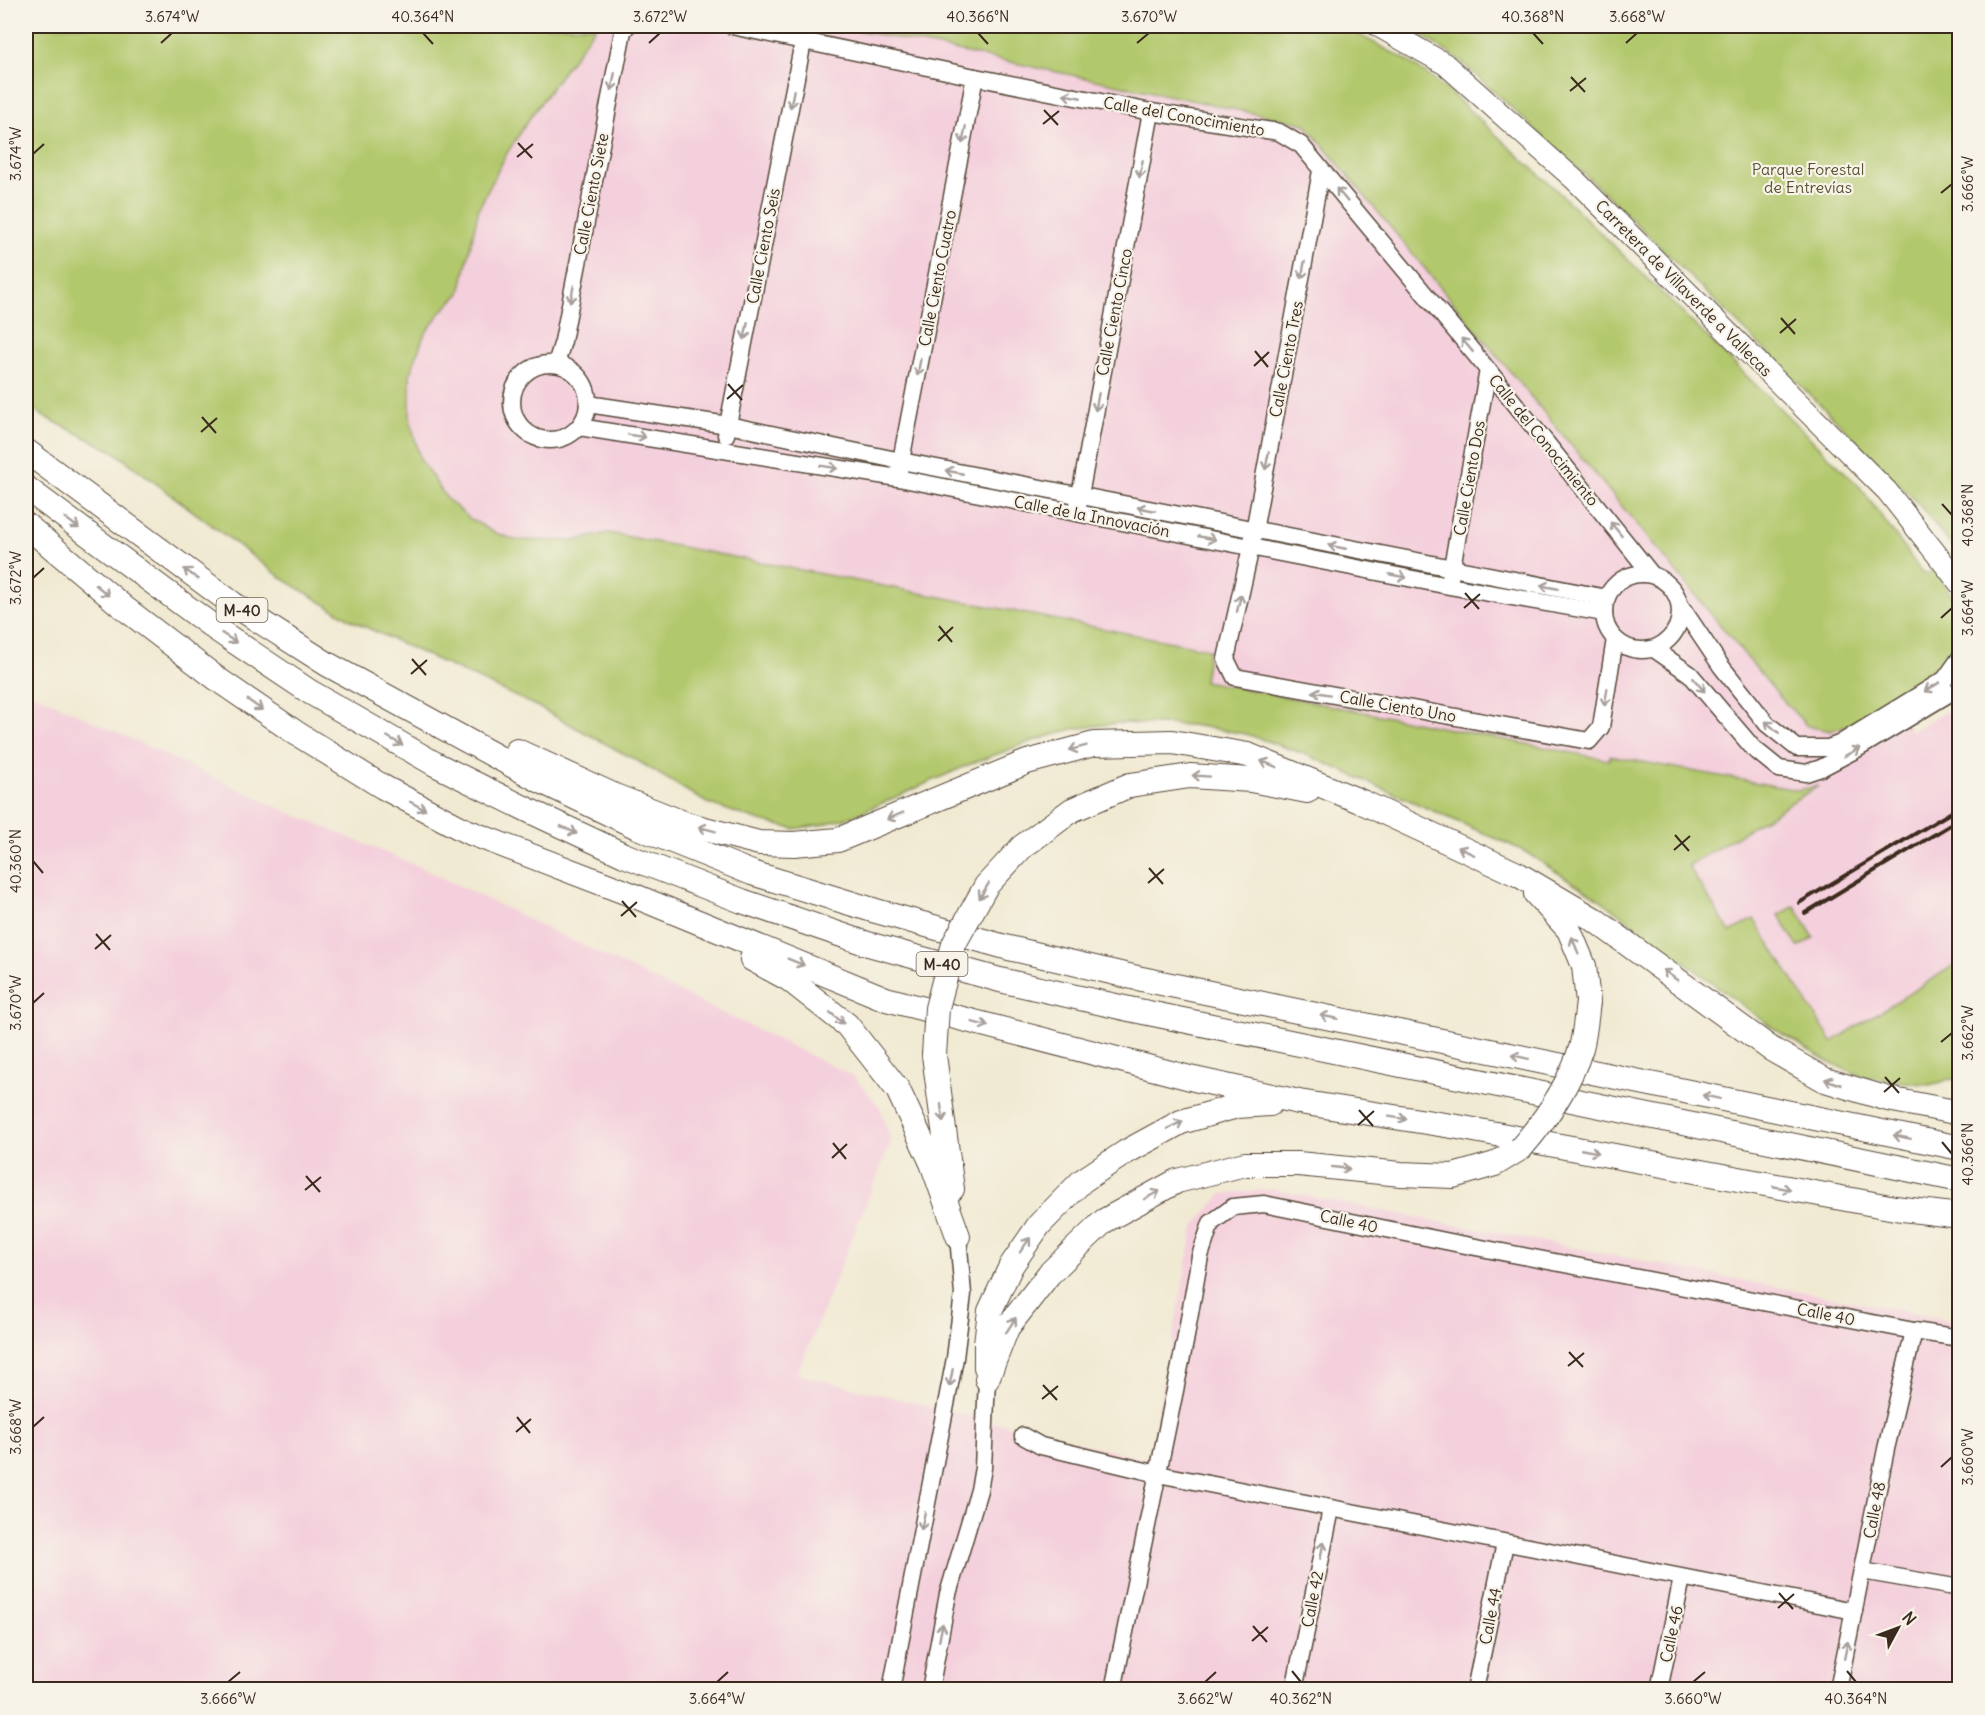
<svg xmlns="http://www.w3.org/2000/svg" width="1985" height="1715" font-family="Delius,sans-serif">
<style>
.built{fill:#f4cfdc}
.green{fill:#b2c86c;stroke:#767945;stroke-width:1.5}
.lines{fill:none;stroke-linecap:round;stroke-linejoin:round}
.minor-casing{stroke:#564739;stroke-width:19}
.major-casing{stroke:#564739;stroke-width:23}
.highway-casing{stroke:#564739;stroke-width:26}
.minor{stroke:#fff;stroke-width:16}
.major{stroke:#fff;stroke-width:21}
.highway{stroke:#fff;stroke-width:24}
.rail{stroke:#3b2a1e;stroke-width:4}
.highway-bridge-casing{stroke:#564739;stroke-width:26;stroke-linecap:butt}
.highway-bridge{stroke:#fff;stroke-width:24}
.oneway{stroke:#a79f9a}
.ticks{fill:none;stroke:#3b2a1e;stroke-width:2}
.labels{text-anchor:middle;dominant-baseline:central;stroke-width:4.5;stroke-linejoin:round;paint-order:stroke}
.shield{fill:#f7f3e8;stroke:#73665b;stroke-width:1.5}
.shield-label{font-size:15px;font-weight:bold;fill:#3b2a1e}
.street-label{font-size:16px;fill:#3b2a1e;stroke:#f7f3e8}
.park-label{font-size:16px;fill:#595232;stroke:#f7f3e8}
.neatline{fill:none;stroke:#3b2a1e;stroke-width:2}
.ticks-label{font-size:15px;text-anchor:middle;fill:#3b2a1e}
</style>
<rect width="100%" height="100%" fill="#f7f3e8"/>
<filter id="ink" filterUnits="userSpaceOnUse"><feTurbulence type="fractalNoise" baseFrequency=".0167" numOctaves="2"/><feDisplacementMap in="SourceGraphic" scale="12" xChannelSelector="R" yChannelSelector="G"/><feConvolveMatrix kernelMatrix="1 2 1 2 8 2 1 2 1" color-interpolation-filters="sRGB"/></filter>
<filter id="wash" filterUnits="userSpaceOnUse"><feTurbulence type="fractalNoise" baseFrequency=".008" numOctaves="4" result="noise"/><feDisplacementMap in="SourceGraphic" scale="24" xChannelSelector="R" yChannelSelector="G"/><feGaussianBlur stdDeviation="1.35" result="paint"/><feColorMatrix in="noise" values="0 0 0 0 0 0 0 0 0 0 0 0 0 0 0 0 0 1.4 0 .05"/><feComposite in="paint" operator="in"/></filter>
<g filter="url(#wash)">
<rect width="100%" height="100%" fill="#f1ead3"/>
<g class="built">
<path d="M 596,26 L 838,26 L 1305,124 L 1779,696 L 1807,726 L 1841,727 L 1851,724 L 1890,698 L 1911,731 L 1959,704 L 1960,850 L 1957,852 L 1960,857 L 1959,962 L 1832,1042 L 1755,919 L 1730,933 L 1688,866 L 1816,787 L 1797,790 L 1610,756 L 1609,760 L 1203,681 L 1209,650 L 609,533 L 573,541 L 515,540 L 493,532 L 469,518 L 447,499 L 420,459 L 410,418 L 410,374 L 424,335 L 441,312 L 460,293 L 479,208 L 507,153 L 529,118 Z"/>
<path d="M 26,690 L 286,811 L 422,868 L 853,1076 L 880,1107 L 891,1142 L 797,1374 L 1149,1460 L 1194,1226 L 1222,1194 L 1270,1189 L 1959,1322 L 1959,1689 L 26,1690 Z"/>
</g>
<g class="green">
<path d="M 26,26 L 596,26 L 529,119 L 507,153 L 479,208 L 460,293 L 441,312 L 424,335 L 410,374 L 410,418 L 420,459 L 447,499 L 469,518 L 493,532 L 515,540 L 573,541 L 609,533 L 1209,649 L 1204,681 L 1609,760 L 1610,756 L 1797,790 L 1818,786 L 1688,866 L 1730,932 L 1754,919 L 1832,1042 L 1959,962 L 1959,1078 L 1929,1085 L 1864,1077 L 1830,1063 L 1776,1030 L 1602,901 L 1524,851 L 1305,754 L 1246,734 L 1191,725 L 1119,723 L 1072,729 L 1030,742 L 968,765 L 851,817 L 820,825 L 794,829 L 760,821 L 707,803 L 643,764 L 536,706 L 353,621 L 283,579 L 113,451 L 43,416 L 26,403 Z"/>
<path d="M 838,26 L 1343,26 L 1408,61 L 1445,88 L 1565,198 L 1860,487 L 1921,571 L 1927,574 L 1934,569 L 1953,597 L 1959,624 L 1955,646 L 1931,673 L 1851,724 L 1830,731 L 1807,726 L 1779,696 L 1305,124 Z"/>
<path d="M 1406,26 L 1959,26 L 1959,555 L 1920,506 L 1843,427 L 1607,195 L 1457,58 Z"/>
<path d="M 1795,906 L 1814,938 L 1798,947 L 1779,915 Z"/>
</g>
</g>
<g filter="url(#ink)">
<g class="lines">
<g class="minor-casing">
<g id="minor">
<path d="M 732,26 L 975,77 L 1151,112 L 1279,132 L 1301,145 L 1488,370 L 1652,575"/>
<path d="M 1321,171 L 1251,547 L 1226,659 L 1235,677 L 1589,741 L 1601,727 L 1615,639"/>
<circle cx="550" cy="402" r="38"/>
<path d="M 556,364 L 563,341 L 623,31 L 627,26"/>
<path d="M 588,404 L 728,425 L 901,461 L 1607,598"/>
<path d="M 579,427 L 898,478 L 1449,586 L 1604,613"/>
<path d="M 726,435 L 803,42"/>
<path d="M 899,471 L 975,77"/>
<path d="M 1078,506 L 1151,112"/>
<circle cx="1642" cy="612" r="38"/>
<path d="M 1450,578 L 1488,370"/>
<path d="M 1680,605 L 1721,666 L 1767,724 L 1797,748 L 1828,748 L 1839,744 L 1945,679 L 1960,658"/>
<path d="M 1654,649 L 1690,674 L 1753,748 L 1779,769 L 1806,773 L 1821,768 L 1857,749 L 1950,693 L 1960,691"/>
<path d="M 1023,1436 L 1041,1446 L 1158,1474 L 1854,1611"/>
<path d="M 1862,1571 L 1960,1588"/>
<path d="M 891,1690 L 955,1358 L 963,1294 L 958,1236"/>
<path d="M 930,1690 L 948,1594 L 979,1490 L 983,1468 L 987,1379"/>
<path d="M 1113,1690 L 1185,1342 L 1200,1256 L 1211,1223 L 1233,1207 L 1264,1204 L 1455,1243 L 1914,1331 L 1960,1338"/>
<path d="M 1294,1690 L 1331,1509"/>
<path d="M 1475,1690 L 1505,1543"/>
<path d="M 1659,1690 L 1682,1578"/>
<path d="M 1838,1690 L 1886,1449 L 1914,1331"/>
</g>
</g>
<g class="major-casing">
<path id="major" d="M 1378,26 L 1445,64 L 1576,181 L 1887,491 L 1960,584"/>
</g>
<g class="highway-casing">
<g id="highway">
<path d="M 26,451 L 233,604 L 327,664 L 541,781 L 635,826 L 752,873 L 876,911 L 1009,948 L 1137,978 L 1960,1148"/>
<path d="M 26,488 L 216,629 L 310,692 L 435,764 L 530,811 L 624,855 L 742,901 L 868,944 L 1000,980 L 1129,1009 L 1960,1180"/>
<path d="M 26,525 L 123,607 L 220,681 L 296,733 L 383,787 L 466,831 L 625,892 L 886,999 L 1194,1079 L 1299,1102 L 1458,1127 L 1895,1208 L 1960,1216"/>
<path d="M 517,751 L 615,796 L 686,824 L 759,843 L 794,844 L 838,840 L 1027,762 L 1094,744 L 1172,742 L 1248,755 L 1362,802 L 1519,875 L 1595,920 L 1771,1049 L 1825,1080 L 1888,1099 L 1960,1113"/>
<path d="M 1022,847 L 1072,810 L 1130,785 L 1190,776 L 1251,780 L 1307,791"/>
<path d="M 1536,894 L 1569,930 L 1584,966 L 1588,1002"/>
<path d="M 752,959 L 789,979 L 847,1025 L 898,1090 L 932,1163 L 958,1236"/>
<path d="M 934,1055 L 952,1189"/>
<path d="M 986,1367 L 986,1343 L 990,1311 L 1011,1266 L 1039,1225 L 1082,1181 L 1126,1152 L 1181,1122 L 1237,1106 L 1270,1104"/>
<path d="M 987,1379 L 1007,1328 L 1049,1274 L 1104,1221 L 1177,1181 L 1245,1164 L 1298,1164 L 1401,1174 L 1453,1176 L 1495,1164 L 1521,1148"/>
</g>
</g>
<use href="#minor" class="minor"/>
<use href="#major" class="major"/>
<use href="#highway" class="highway"/>
<g class="rail">
<path d="M 1799,903 L 1960,807"/>
<path d="M 1805,913 L 1960,819"/>
</g>
<g class="highway-bridge-casing">
<g id="highway-bridge">
<path d="M 934,1055 L 937,1008 L 954,944 L 986,886 L 1022,847"/>
<path d="M 1521,1148 C 1547,1118 1569,1086 1581,1048 C 1585,1033 1586,1017 1588,1002"/>
</g>
</g>
<use href="#highway-bridge" class="highway-bridge"/>
</g>
<defs><path id="oneway-shaft" d="M-6 0H5M1.5-3L5.5 0L1.5 3" fill="none" stroke-width="1.6" stroke-linecap="round" stroke-linejoin="round" transform="scale(1.5)"/></defs>
<g class="oneway">
<use href="#oneway-shaft" transform="translate(613 82) rotate(101)"/>
<use href="#oneway-shaft" transform="translate(1072 96) rotate(-169)"/>
<use href="#oneway-shaft" transform="translate(792 99) rotate(101)"/>
<use href="#oneway-shaft" transform="translate(964 135) rotate(101)"/>
<use href="#oneway-shaft" transform="translate(1141 169) rotate(101)"/>
<use href="#oneway-shaft" transform="translate(1342 195) rotate(-130)"/>
<use href="#oneway-shaft" transform="translate(1303 270) rotate(101)"/>
<use href="#oneway-shaft" transform="translate(572 294) rotate(101)"/>
<use href="#oneway-shaft" transform="translate(746 331) rotate(101)"/>
<use href="#oneway-shaft" transform="translate(1467 345) rotate(-130)"/>
<use href="#oneway-shaft" transform="translate(919 367) rotate(101)"/>
<use href="#oneway-shaft" transform="translate(1097 402) rotate(101)"/>
<use href="#oneway-shaft" transform="translate(637 436) rotate(9)"/>
<use href="#oneway-shaft" transform="translate(1267 461) rotate(101)"/>
<use href="#oneway-shaft" transform="translate(829 467) rotate(9)"/>
<use href="#oneway-shaft" transform="translate(954 472) rotate(-169)"/>
<use href="#oneway-shaft" transform="translate(1146 509) rotate(-169)"/>
<use href="#oneway-shaft" transform="translate(72 523) rotate(37)"/>
<use href="#oneway-shaft" transform="translate(1616 529) rotate(-129)"/>
<use href="#oneway-shaft" transform="translate(1207 538) rotate(11)"/>
<use href="#oneway-shaft" transform="translate(1337 547) rotate(-169)"/>
<use href="#oneway-shaft" transform="translate(191 574) rotate(-144)"/>
<use href="#oneway-shaft" transform="translate(1398 576) rotate(11)"/>
<use href="#oneway-shaft" transform="translate(1549 587) rotate(-169)"/>
<use href="#oneway-shaft" transform="translate(102 590) rotate(40)"/>
<use href="#oneway-shaft" transform="translate(1239 603) rotate(-77)"/>
<use href="#oneway-shaft" transform="translate(229 638) rotate(33)"/>
<use href="#oneway-shaft" transform="translate(1699 685) rotate(50)"/>
<use href="#oneway-shaft" transform="translate(1932 687) rotate(149)"/>
<use href="#oneway-shaft" transform="translate(1321 693) rotate(-170)"/>
<use href="#oneway-shaft" transform="translate(1606 697) rotate(99)"/>
<use href="#oneway-shaft" transform="translate(255 705) rotate(35)"/>
<use href="#oneway-shaft" transform="translate(1772 727) rotate(-139)"/>
<use href="#oneway-shaft" transform="translate(395 741) rotate(30)"/>
<use href="#oneway-shaft" transform="translate(1078 748) rotate(165)"/>
<use href="#oneway-shaft" transform="translate(1852 752) rotate(-29)"/>
<use href="#oneway-shaft" transform="translate(1269 764) rotate(-158)"/>
<use href="#oneway-shaft" transform="translate(1201 776) rotate(-176)"/>
<use href="#oneway-shaft" transform="translate(418 806) rotate(28)"/>
<use href="#oneway-shaft" transform="translate(895 816) rotate(157)"/>
<use href="#oneway-shaft" transform="translate(707 829) rotate(-165)"/>
<use href="#oneway-shaft" transform="translate(569 830) rotate(25)"/>
<use href="#oneway-shaft" transform="translate(1466 851) rotate(-155)"/>
<use href="#oneway-shaft" transform="translate(984 891) rotate(122)"/>
<use href="#oneway-shaft" transform="translate(1575 945) rotate(-112)"/>
<use href="#oneway-shaft" transform="translate(796 962) rotate(22)"/>
<use href="#oneway-shaft" transform="translate(1670 975) rotate(-144)"/>
<use href="#oneway-shaft" transform="translate(1329 1017) rotate(-169)"/>
<use href="#oneway-shaft" transform="translate(837 1018) rotate(39)"/>
<use href="#oneway-shaft" transform="translate(980 1024) rotate(14)"/>
<use href="#oneway-shaft" transform="translate(1520 1057) rotate(-168)"/>
<use href="#oneway-shaft" transform="translate(1833 1082) rotate(-161)"/>
<use href="#oneway-shaft" transform="translate(1711 1097) rotate(-168)"/>
<use href="#oneway-shaft" transform="translate(942 1113) rotate(83)"/>
<use href="#oneway-shaft" transform="translate(1398 1118) rotate(9)"/>
<use href="#oneway-shaft" transform="translate(1175 1125) rotate(-26)"/>
<use href="#oneway-shaft" transform="translate(1902 1137) rotate(-168)"/>
<use href="#oneway-shaft" transform="translate(1590 1151) rotate(11)"/>
<use href="#oneway-shaft" transform="translate(1341 1168) rotate(6)"/>
<use href="#oneway-shaft" transform="translate(1782 1188) rotate(11)"/>
<use href="#oneway-shaft" transform="translate(1152 1195) rotate(-28)"/>
<use href="#oneway-shaft" transform="translate(1025 1245) rotate(-55)"/>
<use href="#oneway-shaft" transform="translate(1011 1325) rotate(-57)"/>
<use href="#oneway-shaft" transform="translate(951 1378) rotate(101)"/>
<use href="#oneway-shaft" transform="translate(923 1521) rotate(102)"/>
<use href="#oneway-shaft" transform="translate(1322 1550) rotate(-79)"/>
<use href="#oneway-shaft" transform="translate(941 1632) rotate(-79)"/>
<use href="#oneway-shaft" transform="translate(1846 1650) rotate(-78)"/>
</g>
</g>
<path class="ticks" d="M 423,33 L 433,44M 978,33 L 988,44M 1533,33 L 1543,44M 161,43 L 172,33M 649,43 L 660,33M 1137,43 L 1149,33M 1626,43 L 1637,33M 1571,77 L 1585,92M 1570,91 L 1586,78M 1044,110 L 1058,125M 1043,124 L 1059,111M 518,143 L 532,158M 33,154 L 44,144M 517,157 L 533,144M 1941,193 L 1952,184M 1781,318 L 1795,334M 1780,333 L 1796,319M 1255,351 L 1268,367M 1254,366 L 1269,352M 728,384 L 742,400M 727,399 L 743,385M 202,417 L 216,433M 201,432 L 217,418M 1942,504 L 1952,515M 33,578 L 44,568M 1465,593 L 1479,609M 1464,608 L 1480,594M 1941,618 L 1952,608M 939,626 L 952,642M 938,641 L 953,627M 412,659 L 426,675M 411,674 L 427,660M 1675,835 L 1689,851M 1674,850 L 1690,836M 33,861 L 43,873M 1149,868 L 1163,884M 1148,883 L 1164,869M 622,901 L 636,917M 621,916 L 637,902M 96,934 L 110,950M 95,949 L 111,935M 33,1003 L 44,993M 1941,1042 L 1952,1033M 1885,1077 L 1899,1093M 1884,1092 L 1900,1078M 1359,1110 L 1373,1126M 1358,1125 L 1374,1111M 1942,1142 L 1952,1154M 833,1143 L 846,1159M 832,1158 L 847,1144M 306,1176 L 320,1192M 305,1190 L 321,1177M 1569,1352 L 1583,1367M 1568,1366 L 1584,1353M 1043,1385 L 1057,1400M 1042,1399 L 1058,1386M 517,1417 L 530,1433M 33,1427 L 44,1417M 516,1432 L 531,1419M 1941,1467 L 1952,1457M 1779,1593 L 1793,1609M 1778,1608 L 1794,1594M 1253,1626 L 1267,1642M 1252,1641 L 1268,1627M 1292,1671 L 1301,1682M 1847,1671 L 1856,1682M 228,1682 L 240,1672M 717,1682 L 728,1672M 1205,1682 L 1216,1672M 1693,1682 L 1705,1672"/>
<g class="labels">
<g class="shield">
<rect x="216.5" y="598" width="51" height="24" rx="4.5"/>
<rect x="916.5" y="952" width="51" height="24" rx="4.5"/>
</g>
<g class="shield-label">
<text x="242" y="610">M-40</text>
<text x="942" y="964">M-40</text>
</g>
<g class="street-label">
<text transform="translate(1184 116) rotate(10)">Calle del Conocimiento</text>
<text transform="translate(591 194) rotate(-79)">Calle Ciento Siete</text>
<text transform="translate(763 246) rotate(-79)">Calle Ciento Seis</text>
<text transform="translate(937 278) rotate(-79)">Calle Ciento Cuatro</text>
<text transform="translate(1684 288) rotate(45)">Carretera de Villaverde a Vallecas</text>
<text transform="translate(1114 312) rotate(-79)">Calle Ciento Cinco</text>
<text transform="translate(1286 359) rotate(-79)">Calle Ciento Tres</text>
<text transform="translate(1544 440) rotate(51)">Calle del Conocimiento</text>
<text transform="translate(1469 478) rotate(-80)">Calle Ciento Dos</text>
<text transform="translate(1092 516) rotate(11)">Calle de la Innovación</text>
<text transform="translate(1398 706) rotate(10)">Calle Ciento Uno</text>
<text transform="translate(1349 1221) rotate(12)">Calle 40</text>
<text transform="translate(1826 1314) rotate(11)">Calle 40</text>
<text transform="translate(1874 1510) rotate(-79)">Calle 48</text>
<text transform="translate(1312 1599) rotate(-79)">Calle 42</text>
<text transform="translate(1490 1616) rotate(-79)">Calle 44</text>
<text transform="translate(1671 1634) rotate(-78)">Calle 46</text>
</g>
<g class="park-label">
<text x="1808" y="169">Parque Forestal<tspan x="1808" dy="18">de Entrevías</tspan></text>
</g>
</g>
<rect width="1985" height="1715" fill="none" stroke="#f7f3e8" stroke-width="66"/>
<g transform="translate(1898 1628) rotate(49)" stroke="#f7f3e8" stroke-width="4.5" paint-order="stroke">
<path d="M0-4.5L10 22L0 15L-10 22Z" fill="#3b2a1e"/>
<text y="-9" font-size="16" font-weight="bold" text-anchor="middle" fill="#3b2a1e">N</text>
</g>
<rect x="33" y="33" width="1919" height="1649" class="neatline"/>
<g class="ticks-label">
<text x="172" y="22">3.674°W</text>
<text x="423" y="22">40.364°N</text>
<text x="660" y="22">3.672°W</text>
<text x="978" y="22">40.366°N</text>
<text x="1149" y="22">3.670°W</text>
<text x="1533" y="22">40.368°N</text>
<text x="1637" y="22">3.668°W</text>
<text transform="translate(16 154) rotate(-90)" y="5">3.674°W</text>
<text transform="translate(1968 184) rotate(-90)" y="5">3.666°W</text>
<text transform="translate(1968 515) rotate(-90)" y="5">40.368°N</text>
<text transform="translate(16 578) rotate(-90)" y="5">3.672°W</text>
<text transform="translate(1968 608) rotate(-90)" y="5">3.664°W</text>
<text transform="translate(16 861) rotate(-90)" y="5">40.360°N</text>
<text transform="translate(16 1003) rotate(-90)" y="5">3.670°W</text>
<text transform="translate(1968 1033) rotate(-90)" y="5">3.662°W</text>
<text transform="translate(1968 1154) rotate(-90)" y="5">40.366°N</text>
<text transform="translate(16 1427) rotate(-90)" y="5">3.668°W</text>
<text transform="translate(1968 1457) rotate(-90)" y="5">3.660°W</text>
<text x="228" y="1704">3.666°W</text>
<text x="717" y="1704">3.664°W</text>
<text x="1205" y="1704">3.662°W</text>
<text x="1301" y="1704">40.362°N</text>
<text x="1693" y="1704">3.660°W</text>
<text x="1856" y="1704">40.364°N</text>
</g>
</svg>
